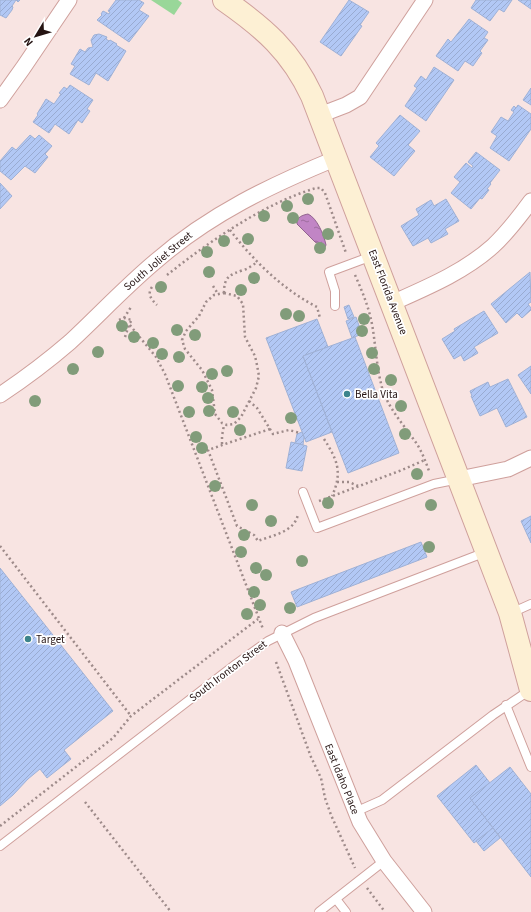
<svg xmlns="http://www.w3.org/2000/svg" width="531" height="912" font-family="'Source Sans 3',sans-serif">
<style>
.grass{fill:#99d799}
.water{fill:url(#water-ripples);stroke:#92638f}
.building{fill:url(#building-hatch);stroke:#9fb1d6}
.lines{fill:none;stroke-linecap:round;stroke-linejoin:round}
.lane-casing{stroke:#cfa09c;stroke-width:10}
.street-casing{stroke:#cfa09c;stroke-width:17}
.secondary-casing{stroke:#cfa09c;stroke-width:24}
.path{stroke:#9e8b8a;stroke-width:2.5;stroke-dasharray:2 3;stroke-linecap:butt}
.lane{stroke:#fff;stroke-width:8}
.street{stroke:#fff;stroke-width:15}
.secondary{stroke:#fdf0d4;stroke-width:22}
.tree{fill:#819c7a}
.poi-dot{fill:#3c848b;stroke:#fff;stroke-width:1.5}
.labels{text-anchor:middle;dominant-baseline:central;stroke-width:3.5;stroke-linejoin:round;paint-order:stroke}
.street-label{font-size:11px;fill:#241312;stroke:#fff}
.poi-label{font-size:11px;fill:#241312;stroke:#fff;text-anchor:start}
</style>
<defs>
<pattern id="water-ripples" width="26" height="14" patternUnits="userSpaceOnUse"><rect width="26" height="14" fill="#c185c5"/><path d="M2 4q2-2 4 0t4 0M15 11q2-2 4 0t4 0" fill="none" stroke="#9d6c9f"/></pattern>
<pattern id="building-hatch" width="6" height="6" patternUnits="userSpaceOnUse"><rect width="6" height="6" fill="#b2c8f5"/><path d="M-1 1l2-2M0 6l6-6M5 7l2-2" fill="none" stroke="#99abd1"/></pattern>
</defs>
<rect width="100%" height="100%" fill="#f8e4e2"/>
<path class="grass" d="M 151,0 L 178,0 L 182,3 L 174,15 Z"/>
<path class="water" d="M 308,214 C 317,218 324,235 326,245 L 325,247 L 315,242 L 297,224 C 296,217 303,215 308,214 Z"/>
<g class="building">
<path d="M 0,0 L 20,0 L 18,2 L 16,0 L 12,6 L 13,7 L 12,10 L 6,18 L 0,15 Z"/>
<path d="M 116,0 L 139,0 L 144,3 L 139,10 L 149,16 L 129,42 L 97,20 L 102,15 L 101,14 L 103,11 L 109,14 L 110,12 L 108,11 Z"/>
<path d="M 349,0 L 369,12 L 360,25 L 362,26 L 341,56 L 320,42 Z"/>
<path d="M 476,0 L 512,0 L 504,12 L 499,9 L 490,21 L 471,8 Z"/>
<path d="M 518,0 L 531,0 L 531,9 Z"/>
<path d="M 469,19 L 488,32 L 484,38 L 488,40 L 480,51 L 482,53 L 473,66 L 465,61 L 458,71 L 436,56 L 448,39 L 451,42 Z"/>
<path d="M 99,34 L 107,37 L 106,39 L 109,41 L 110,40 L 117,44 L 116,45 L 126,51 L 108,81 L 96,73 L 89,85 L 70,74 L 75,66 L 71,64 L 80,49 L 85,52 L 88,48 L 93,47 L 91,40 L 94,35 Z"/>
<path d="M 434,67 L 454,80 L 426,121 L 405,106 L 417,88 L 414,86 L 421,76 L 426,80 Z"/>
<path d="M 70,85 L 93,100 L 87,109 L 90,111 L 82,123 L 78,120 L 69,134 L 55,124 L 49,133 L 33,122 L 38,115 L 37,114 L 46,99 L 54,104 L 61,94 L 59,93 L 64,87 L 67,89 Z"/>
<path d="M 531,88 L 531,105 L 523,100 Z"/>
<path d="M 518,105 L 531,114 L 531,129 L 509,161 L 490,148 L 497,136 L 491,132 L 501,117 L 508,121 L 514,112 L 511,110 L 514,106 L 516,108 Z"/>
<path d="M 400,115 L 420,131 L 408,145 L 415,151 L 394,176 L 370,157 L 379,146 L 376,143 Z"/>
<path d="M 30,135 L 35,139 L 39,135 L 52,146 L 45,154 L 48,157 L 35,173 L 25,166 L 11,180 L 0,171 L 0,161 L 12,147 L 16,150 Z"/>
<path d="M 476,152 L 500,170 L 490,183 L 491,184 L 487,189 L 489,190 L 482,199 L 480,198 L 471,209 L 451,193 L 460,182 L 454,177 L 466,163 L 472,168 L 473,166 L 468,162 Z"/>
<path d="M 0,183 L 12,196 L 0,209 Z"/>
<path d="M 446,199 L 459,221 L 445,229 L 448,234 L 431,243 L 428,238 L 413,246 L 401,226 L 419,215 L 416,209 L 431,200 L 434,206 Z"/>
<path d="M 530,272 L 531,302 L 528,304 L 531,308 L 531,310 L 522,318 L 517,313 L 506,323 L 491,304 Z"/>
<path d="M 349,305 L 354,317 L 348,319 L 344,307 Z"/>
<path d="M 484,311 L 498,333 L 474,347 L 478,353 L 464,361 L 461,355 L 454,359 L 442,339 L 455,331 L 454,329 Z"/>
<path d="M 356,317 L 362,334 L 352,338 L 346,321 Z"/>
<path d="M 317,319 L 328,347 L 303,356 L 332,432 L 306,442 L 266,338 Z"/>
<path d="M 355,337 L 399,453 L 348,473 L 303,356 Z"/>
<path d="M 531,366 L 531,394 L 518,375 Z"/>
<path d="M 508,379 L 527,417 L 506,427 L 497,408 L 480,416 L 471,396 L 472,396 L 470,391 L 488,382 L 490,387 Z"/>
<path d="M 302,432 L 304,437 L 303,445 L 295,443 L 297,434 Z"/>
<path d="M 291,442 L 307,446 L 302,471 L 286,468 Z"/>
<path d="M 531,516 L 531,543 L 521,521 Z"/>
<path d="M 421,542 L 427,557 L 297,607 L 291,592 Z"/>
<path d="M 0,568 L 113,711 L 64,750 L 71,759 L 47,778 L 40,769 L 28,779 L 13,795 L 0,806 Z"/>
<path d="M 476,765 L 490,783 L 470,798 L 493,828 L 474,843 L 437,796 Z"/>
<path d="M 510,767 L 531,794 L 531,877 L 470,798 Z"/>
<path d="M 493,828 L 500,838 L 484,851 L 476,841 Z"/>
</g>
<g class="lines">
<g class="lane-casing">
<g id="lane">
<path d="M 335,306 L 335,291 L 329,272 L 372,256"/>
<path d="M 303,492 L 317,528 L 434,484 L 459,479"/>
<path d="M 511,613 L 531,604"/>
<path d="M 506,705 L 531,767"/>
<path d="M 355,812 L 382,800 L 493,715 L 530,690"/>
<path d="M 0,846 L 236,664 L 268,641 L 314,618 L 486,552"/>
<path d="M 336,899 L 346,912"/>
<path d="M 319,912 L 384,861"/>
</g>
</g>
<g class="street-casing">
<g id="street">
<path d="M 0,100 L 23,68 L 69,0"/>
<path d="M 320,115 L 346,105 L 360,97 L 425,0"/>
<path d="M 392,303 C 428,287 464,272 493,246 C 508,232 520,216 531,201"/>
<path d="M 0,395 C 24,379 48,361 70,342 C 99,315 126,286 156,261 C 210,214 271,185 337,158"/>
<path d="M 459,479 L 508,469 L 531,458"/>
<path d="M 282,633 L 296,661 L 360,822 L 384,861 L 424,912"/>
</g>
</g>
<g class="secondary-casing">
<path id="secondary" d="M 224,0 C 264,28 291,51 312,96 L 510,613 L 531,690"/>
</g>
<g class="path">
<path d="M 230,230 C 253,260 282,289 317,307 L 320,318"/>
<path d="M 167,275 C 210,241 263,204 316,188 L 321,188 L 325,193 L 346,253"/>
<path d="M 355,275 C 363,293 370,310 373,330 C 376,350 377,371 383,391 C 390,410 403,424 414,440 C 421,449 425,460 429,471"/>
<path d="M 213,286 L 218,294"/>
<path d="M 152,287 C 147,294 151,299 157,305"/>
<path d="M 224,293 L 237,296 L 243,304 L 245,337 L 255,356 L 257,365 L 259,376 L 256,388 L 241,417 L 234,424 L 227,425 L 222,423 L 215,414 L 212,390 L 202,370 L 185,349 L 182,340 L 186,331 L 199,316 L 206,302 L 214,295 Z"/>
<path d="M 224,293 C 224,276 230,275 243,270 C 248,269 253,265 257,262"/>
<path d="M 124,318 L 131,307"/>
<path d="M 119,320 L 124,318 L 132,320 L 129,324 L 156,357 L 165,374 L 263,629"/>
<path d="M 125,337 L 129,325"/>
<path d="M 249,401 L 257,408 L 273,434 L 289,430 L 300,433"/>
<path d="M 270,429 L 231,442 L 208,450 L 237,526 L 254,535 L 258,541 C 273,535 295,532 298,514"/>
<path d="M 324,439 C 337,459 343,472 332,496"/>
<path d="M 222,444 L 222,436 L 224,425"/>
<path d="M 337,482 L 349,482 L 358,486"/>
<path d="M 319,501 L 402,470 L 425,460"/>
<path d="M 0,546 L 131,716"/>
<path d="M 276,662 L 311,757 L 321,778 L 325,798 L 331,815 L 355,868"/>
<path d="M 85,802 L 171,912"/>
<path d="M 0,826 L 113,738 L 131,716 L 258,619"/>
<path d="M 367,888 L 385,912"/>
</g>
<use href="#lane" class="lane"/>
<use href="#street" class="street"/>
<use href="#secondary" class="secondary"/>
</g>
<g class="tree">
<circle cx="308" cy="199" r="6"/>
<circle cx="287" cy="206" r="6"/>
<circle cx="264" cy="216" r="6"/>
<circle cx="293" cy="218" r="6"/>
<circle cx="328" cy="234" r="6"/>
<circle cx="248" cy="239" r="6"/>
<circle cx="224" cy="241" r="6"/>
<circle cx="320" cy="248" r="6"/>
<circle cx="207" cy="252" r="6"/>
<circle cx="209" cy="272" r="6"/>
<circle cx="254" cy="278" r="6"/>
<circle cx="161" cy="287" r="6"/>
<circle cx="241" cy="290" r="6"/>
<circle cx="286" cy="314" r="6"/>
<circle cx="299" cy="316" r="6"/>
<circle cx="364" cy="319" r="6"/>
<circle cx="122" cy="326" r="6"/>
<circle cx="177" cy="330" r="6"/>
<circle cx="362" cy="331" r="6"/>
<circle cx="195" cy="335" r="6"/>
<circle cx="134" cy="337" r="6"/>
<circle cx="153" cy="343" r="6"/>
<circle cx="98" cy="352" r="6"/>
<circle cx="372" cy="353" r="6"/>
<circle cx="162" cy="354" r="6"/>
<circle cx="179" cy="357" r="6"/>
<circle cx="73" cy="369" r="6"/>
<circle cx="374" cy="369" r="6"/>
<circle cx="227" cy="371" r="6"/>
<circle cx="212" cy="374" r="6"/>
<circle cx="391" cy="380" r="6"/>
<circle cx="178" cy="386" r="6"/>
<circle cx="202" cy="387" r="6"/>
<circle cx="208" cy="398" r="6"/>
<circle cx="35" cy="401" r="6"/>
<circle cx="401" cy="406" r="6"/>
<circle cx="209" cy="411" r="6"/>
<circle cx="189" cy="412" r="6"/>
<circle cx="233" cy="412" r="6"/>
<circle cx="291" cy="418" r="6"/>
<circle cx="240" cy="430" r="6"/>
<circle cx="405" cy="434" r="6"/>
<circle cx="196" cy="437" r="6"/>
<circle cx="202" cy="448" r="6"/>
<circle cx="417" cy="474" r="6"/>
<circle cx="215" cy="486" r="6"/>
<circle cx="328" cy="503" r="6"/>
<circle cx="252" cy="505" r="6"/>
<circle cx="431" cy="505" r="6"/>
<circle cx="271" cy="521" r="6"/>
<circle cx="244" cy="535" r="6"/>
<circle cx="429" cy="547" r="6"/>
<circle cx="241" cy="552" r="6"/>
<circle cx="302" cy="561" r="6"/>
<circle cx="256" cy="568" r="6"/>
<circle cx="266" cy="575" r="6"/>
<circle cx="254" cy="592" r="6"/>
<circle cx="260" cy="605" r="6"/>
<circle cx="290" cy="608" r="6"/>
<circle cx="247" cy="614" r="6"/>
</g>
<g class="poi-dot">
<circle cx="347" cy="394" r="4"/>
<circle cx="28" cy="639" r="4"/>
</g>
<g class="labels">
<g class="street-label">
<text transform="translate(158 261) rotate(-40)">South Joliet Street</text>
<text transform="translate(388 292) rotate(69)">East Florida Avenue</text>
<text transform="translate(228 671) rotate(-37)">South Ironton Street</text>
<text transform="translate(342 779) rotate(68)">East Idaho Place</text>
</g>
<g class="poi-label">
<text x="355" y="394">Bella Vita</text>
<text x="36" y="639">Target</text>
</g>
</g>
<g transform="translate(36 36) rotate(232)" stroke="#ffffff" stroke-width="3" paint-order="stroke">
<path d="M0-3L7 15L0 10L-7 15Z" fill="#241312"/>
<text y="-6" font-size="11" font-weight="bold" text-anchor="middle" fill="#241312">N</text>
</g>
</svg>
